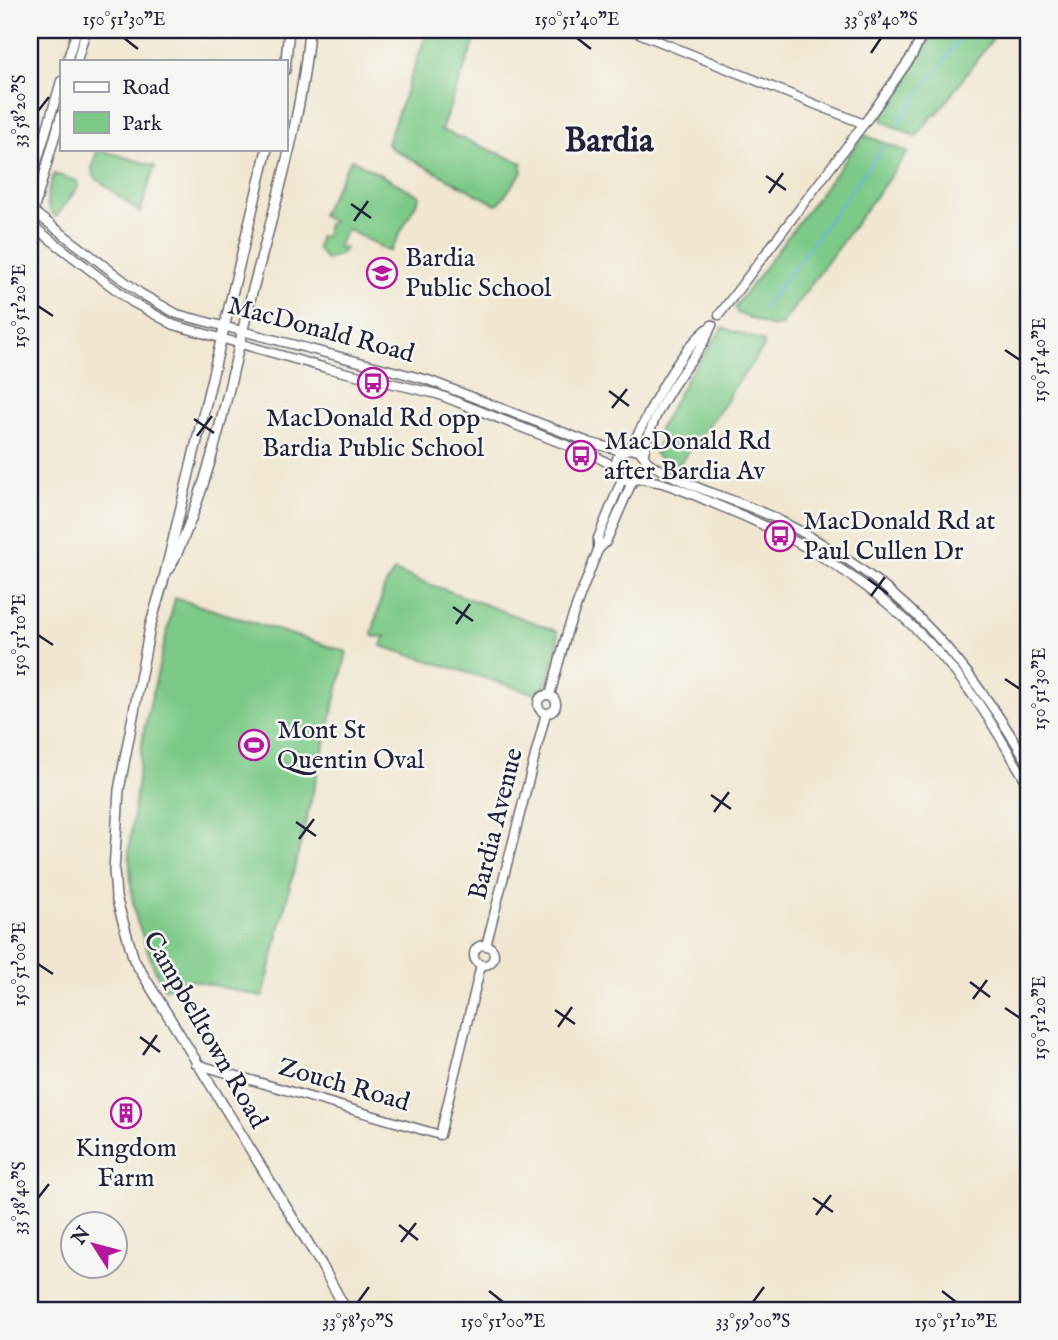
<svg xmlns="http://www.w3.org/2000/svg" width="1058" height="1340" font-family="'IM FELL English',serif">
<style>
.green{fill:#7dca88;stroke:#507662;stroke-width:2}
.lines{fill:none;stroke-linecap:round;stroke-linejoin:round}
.stream{stroke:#6cb3e3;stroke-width:2}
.secondary-casing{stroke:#6a6770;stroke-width:11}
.primary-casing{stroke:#6a6770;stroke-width:12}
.secondary{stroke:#fff;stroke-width:8}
.primary{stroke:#fff;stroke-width:9}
.ticks{fill:none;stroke:#22223b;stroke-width:2.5}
.labels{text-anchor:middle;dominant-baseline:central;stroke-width:5;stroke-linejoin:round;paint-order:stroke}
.poi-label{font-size:26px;fill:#22223b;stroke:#f6f6f2;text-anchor:start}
.street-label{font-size:26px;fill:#22223b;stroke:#f6f6f2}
.district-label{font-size:33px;font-weight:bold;fill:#22223b;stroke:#f6f6f2}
.neatline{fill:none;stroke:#22223b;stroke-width:2.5}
.ticks-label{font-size:18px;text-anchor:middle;fill:#22223b}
</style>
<rect width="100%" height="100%" fill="#f6f6f2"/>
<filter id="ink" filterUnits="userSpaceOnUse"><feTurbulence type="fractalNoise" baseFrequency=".0143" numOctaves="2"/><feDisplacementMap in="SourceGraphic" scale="14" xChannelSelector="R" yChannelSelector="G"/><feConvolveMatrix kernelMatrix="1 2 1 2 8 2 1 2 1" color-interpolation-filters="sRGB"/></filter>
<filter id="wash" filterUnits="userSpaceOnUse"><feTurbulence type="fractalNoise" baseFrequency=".00686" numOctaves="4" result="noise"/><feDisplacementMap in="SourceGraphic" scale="28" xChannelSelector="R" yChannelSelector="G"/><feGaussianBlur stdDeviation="1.57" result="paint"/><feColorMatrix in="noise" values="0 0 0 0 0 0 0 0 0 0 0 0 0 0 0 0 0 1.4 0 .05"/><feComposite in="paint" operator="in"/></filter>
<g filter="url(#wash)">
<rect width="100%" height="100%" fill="#f1e7d1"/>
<g class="green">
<path d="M 428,30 L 479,30 L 441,130 L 523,163 L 521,165 L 522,172 L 499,203 L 495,204 L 389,147 L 387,143 Z"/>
<path d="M 936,30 L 999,30 L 937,114 L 935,113 L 916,137 L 883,121 L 881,115 Z"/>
<path d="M 864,135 L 908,152 L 781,325 L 772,327 L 737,313 L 735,307 Z"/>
<path d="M 97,149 L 155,166 L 140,212 L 94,177 L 92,169 Z"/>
<path d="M 351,159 L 420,196 L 390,252 L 347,229 L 337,247 L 345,248 L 341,254 L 326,260 L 317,248 L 319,237 L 325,236 L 328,224 L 333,222 L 321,215 Z"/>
<path d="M 54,174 L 77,181 L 78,187 L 56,217 C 41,206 49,189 54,174 Z"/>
<path d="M 723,328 L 763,341 L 764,347 L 730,393 L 727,401 L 675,469 L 661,460 L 654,453 L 661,439 L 658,431 L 687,378 Z"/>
<path d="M 394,571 L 557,631 C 561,644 549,680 542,692 L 533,693 L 381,646 L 386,636 L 374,637 L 372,634 L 384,588 Z"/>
<path d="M 175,598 L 347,652 L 263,997 L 191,980 L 165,989 L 154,968 L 136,918 L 132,896 L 129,850 L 144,730 Z"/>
</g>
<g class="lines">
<g class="stream">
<path d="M 897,124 L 967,30"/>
<path d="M 763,309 L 884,146"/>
</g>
</g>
</g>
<g filter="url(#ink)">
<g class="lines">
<g class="secondary-casing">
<g id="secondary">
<path d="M 631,30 L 864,124"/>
<path d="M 67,61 L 77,30"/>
<path d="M 77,61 L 86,30"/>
<path d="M 30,186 L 61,81"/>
<path d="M 30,209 L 140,293 L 177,314 L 428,380 L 591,443 L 623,451"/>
<path d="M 33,213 L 61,115"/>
<path d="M 30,224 L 132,302 L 174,325 L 326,368 L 437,394 L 599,458 L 608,463 L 626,481 L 641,479 L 647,471 L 648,462 L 639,450 C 624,446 614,455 616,470"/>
<path d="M 719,315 L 869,117 L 912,56 L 925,30"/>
<path d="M 628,449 C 640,434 646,417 655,400 C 669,374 688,343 712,325"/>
<path d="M 644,453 C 649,426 663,400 679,377 C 690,360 705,345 712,325"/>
<path d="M 648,462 C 686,488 734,498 775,518 C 895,577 961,650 1028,763"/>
<path d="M 641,479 C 648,481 655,481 662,483 C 681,489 699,497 717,505 C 818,545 907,604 971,693 C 993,722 1009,754 1028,784"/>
<path d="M 598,550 L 598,538 L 622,479"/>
<path d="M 550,695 L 568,629 L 582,591 L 598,550 L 606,542 L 632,482"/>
<circle cx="547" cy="704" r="9"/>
<circle cx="484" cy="955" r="10"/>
<path d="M 486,946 L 546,713"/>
<path d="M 196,1064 L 440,1135 L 481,965"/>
</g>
</g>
<g class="primary-casing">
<g id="primary">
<path d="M 285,70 L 289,30"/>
<path d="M 267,149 L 163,582 L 150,627 L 119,790 L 114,870 L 116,897 L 134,960 L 321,1264 L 346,1310"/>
<path d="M 170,568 C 211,484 227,394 249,304 C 272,215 302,121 309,30"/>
</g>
</g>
<use href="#secondary" class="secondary"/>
<use href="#primary" class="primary"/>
</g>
</g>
<path class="ticks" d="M 124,38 L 138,49M 577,38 L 591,49M 871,53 L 881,38M 38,111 L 49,97M 766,176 L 786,190M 769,193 L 783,173M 351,204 L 371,218M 354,221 L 368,201M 38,306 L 53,316M 1005,350 L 1020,360M 609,391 L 629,406M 612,408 L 627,389M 194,419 L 214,433M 197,436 L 212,416M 868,579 L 888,594M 871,596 L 885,577M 453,607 L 473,621M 456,624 L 470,604M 38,635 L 53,645M 1005,679 L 1020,689M 711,795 L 731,809M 714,812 L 729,792M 296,822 L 316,836M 299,839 L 314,819M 38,964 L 53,974M 970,982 L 990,997M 973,999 L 987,980M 1005,1008 L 1020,1018M 555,1010 L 575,1024M 558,1027 L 572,1007M 140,1037 L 160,1052M 143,1055 L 157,1035M 38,1198 L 49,1184M 813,1198 L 833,1212M 816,1215 L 831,1195M 399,1225 L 418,1240M 401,1242 L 416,1223M 489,1291 L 503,1302M 942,1291 L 956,1302M 358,1302 L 369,1287M 753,1302 L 764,1287"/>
<defs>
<g id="school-ring" transform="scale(1.575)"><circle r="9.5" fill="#f6f6f2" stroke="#b5179e" stroke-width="1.5"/><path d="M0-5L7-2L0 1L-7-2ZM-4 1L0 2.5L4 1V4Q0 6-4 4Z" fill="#b5179e"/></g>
<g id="bus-ring" transform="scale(1.575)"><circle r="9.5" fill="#f6f6f2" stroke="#b5179e" stroke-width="1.5"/><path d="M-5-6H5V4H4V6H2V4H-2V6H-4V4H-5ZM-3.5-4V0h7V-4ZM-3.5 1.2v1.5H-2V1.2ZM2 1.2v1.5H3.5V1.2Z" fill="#b5179e"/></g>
<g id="stadium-ring" transform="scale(1.575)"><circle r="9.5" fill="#f6f6f2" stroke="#b5179e" stroke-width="1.5"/><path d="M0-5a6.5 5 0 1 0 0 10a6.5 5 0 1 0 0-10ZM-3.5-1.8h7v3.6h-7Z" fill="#b5179e"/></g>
<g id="building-ring" transform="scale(1.575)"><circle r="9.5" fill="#f6f6f2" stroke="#b5179e" stroke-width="1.5"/><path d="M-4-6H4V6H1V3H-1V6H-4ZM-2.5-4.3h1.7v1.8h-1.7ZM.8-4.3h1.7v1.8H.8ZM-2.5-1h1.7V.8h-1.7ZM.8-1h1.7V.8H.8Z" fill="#b5179e"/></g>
</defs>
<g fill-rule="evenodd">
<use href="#school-ring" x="382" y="273"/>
<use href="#bus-ring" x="373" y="383"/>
<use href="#bus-ring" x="581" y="456"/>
<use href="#bus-ring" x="780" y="536"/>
<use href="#stadium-ring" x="254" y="745"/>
<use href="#building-ring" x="126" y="1113"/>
</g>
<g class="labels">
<g class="poi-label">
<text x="405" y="258">Bardia<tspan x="405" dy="30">Public School</tspan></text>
<text x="373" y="418" text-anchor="middle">MacDonald Rd opp<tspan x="373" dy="30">Bardia Public School</tspan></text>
<text x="604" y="441">MacDonald Rd<tspan x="604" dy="30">after Bardia Av</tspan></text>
<text x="803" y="521">MacDonald Rd at<tspan x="803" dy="30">Paul Cullen Dr</tspan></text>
<text x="277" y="730">Mont St<tspan x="277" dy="30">Quentin Oval</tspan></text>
<text x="126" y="1148" text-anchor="middle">Kingdom<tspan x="126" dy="30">Farm</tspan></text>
</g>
<g class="street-label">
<text transform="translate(321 330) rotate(15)">MacDonald Road</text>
<text transform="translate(496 824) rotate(-76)">Bardia Avenue</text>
<text transform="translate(205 1030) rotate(60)">Campbelltown Road</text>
<text transform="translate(344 1085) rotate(16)">Zouch Road</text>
</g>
<g class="district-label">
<text x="609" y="142">Bardia</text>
</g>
</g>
<rect width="1058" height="1340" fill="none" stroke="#f6f6f2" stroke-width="77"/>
<rect x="60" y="60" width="228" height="91" fill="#f6f6f2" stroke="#a1a1a9" stroke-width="2"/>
<rect x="74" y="82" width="35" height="10" fill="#ffffff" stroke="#a1a1a9" stroke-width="2"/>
<text x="122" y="94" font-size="21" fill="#22223b">Road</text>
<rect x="74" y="112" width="35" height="21" fill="#7dca88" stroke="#a1a1a9" stroke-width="2"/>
<text x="122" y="130" font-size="21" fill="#22223b">Park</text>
<g transform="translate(94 1245) rotate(306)"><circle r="33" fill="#f6f6f2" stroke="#a1a1a9" stroke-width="2"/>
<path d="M0-5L12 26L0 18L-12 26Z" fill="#b5179e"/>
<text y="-10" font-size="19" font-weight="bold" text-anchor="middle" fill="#22223b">N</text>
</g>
<rect x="38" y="38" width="982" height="1264" class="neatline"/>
<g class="ticks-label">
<text x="124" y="25">150°51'30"E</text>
<text x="577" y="25">150°51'40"E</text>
<text x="881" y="25">33°58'40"S</text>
<text transform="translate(19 111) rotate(-90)" y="6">33°58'20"S</text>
<text transform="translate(19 306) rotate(-90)" y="6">150°51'20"E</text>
<text transform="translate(1039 360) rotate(-90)" y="6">150°51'40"E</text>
<text transform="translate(19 635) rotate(-90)" y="6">150°51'10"E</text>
<text transform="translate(1039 689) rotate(-90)" y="6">150°51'30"E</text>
<text transform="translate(19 964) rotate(-90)" y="6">150°51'00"E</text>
<text transform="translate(1039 1018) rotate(-90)" y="6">150°51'20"E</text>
<text transform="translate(19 1198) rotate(-90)" y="6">33°58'40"S</text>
<text x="358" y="1327">33°58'50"S</text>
<text x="503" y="1327">150°51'00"E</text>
<text x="753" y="1327">33°59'00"S</text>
<text x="956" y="1327">150°51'10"E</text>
</g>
</svg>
